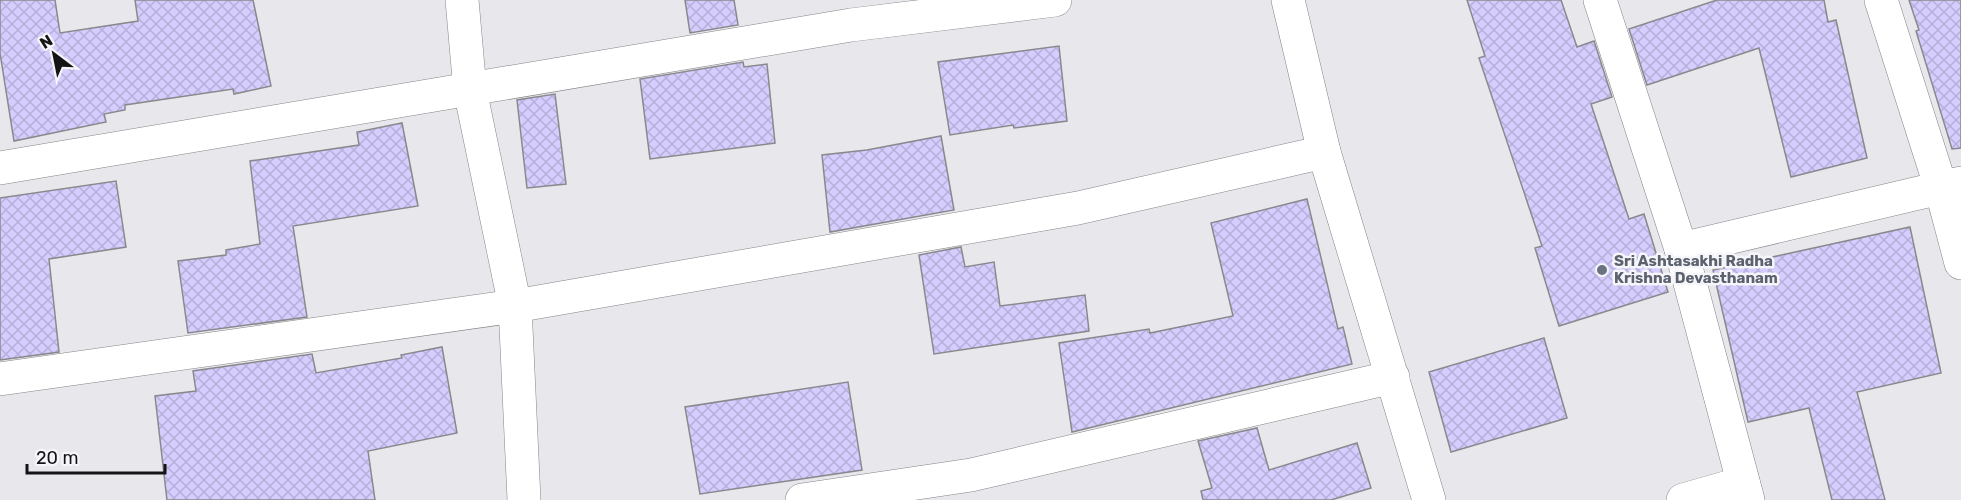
<svg xmlns="http://www.w3.org/2000/svg" width="1961" height="500" font-family="Rubik,sans-serif">
<style>
.building{fill:url(#building-cross-hatch);stroke:#89898d;stroke-width:1.5}
.lines{fill:none;stroke-linecap:round;stroke-linejoin:round}
.minor-casing{stroke:#858589;stroke-width:34}
.minor{stroke:#fff;stroke-width:33}
.worship-dot{fill:#6b7280;stroke:#f5f5fa;stroke-width:2}
.labels{text-anchor:middle;dominant-baseline:central;stroke-width:5;stroke-linejoin:round;paint-order:stroke}
.worship-label{font-size:15px;font-weight:bold;fill:#5b616d;stroke:#f5f5fa;text-anchor:start}
</style>
<defs>
<pattern id="building-cross-hatch" width="8" height="8" patternUnits="userSpaceOnUse" patternTransform="scale(1.5)"><rect width="8" height="8" fill="#d5cdfe"/><path d="M0 0l8 8M0 8l8-8" fill="none" stroke="#b6afd9"/></pattern>
</defs>
<rect width="100%" height="100%" fill="#e8e8ec"/>
<g class="building">
<path d="M 0,0 L 55,0 L 60,33 L 138,21 L 135,0 L 253,0 L 271,86 L 234,94 L 233,89 L 125,105 L 125,110 L 104,114 L 106,122 L 14,141 L 0,53 Z"/>
<path d="M 685,0 L 734,0 L 738,25 L 690,33 Z"/>
<path d="M 1467,0 L 1561,0 L 1577,47 L 1594,41 L 1612,97 L 1591,104 L 1629,219 L 1644,214 L 1668,292 L 1559,326 L 1535,248 L 1542,246 L 1479,58 L 1485,56 Z"/>
<path d="M 1717,0 L 1824,0 L 1828,22 L 1836,20 L 1867,158 L 1791,177 L 1759,48 L 1647,85 L 1629,29 Z"/>
<path d="M 1909,0 L 1961,0 L 1961,148 L 1952,149 L 1916,31 L 1919,30 Z"/>
<path d="M 1059,46 L 1067,121 L 1014,128 L 1013,125 L 950,135 L 938,62 Z"/>
<path d="M 743,62 L 744,67 L 767,64 L 775,143 L 650,159 L 640,79 Z"/>
<path d="M 555,94 L 566,184 L 527,188 L 517,100 Z"/>
<path d="M 402,123 L 418,206 L 293,226 L 307,317 L 188,333 L 178,261 L 226,255 L 226,250 L 260,244 L 250,161 L 359,145 L 357,132 Z"/>
<path d="M 941,136 L 954,210 L 830,232 L 822,155 L 867,150 Z"/>
<path d="M 116,181 L 126,247 L 49,259 L 59,352 L 0,360 L 0,198 Z"/>
<path d="M 1307,199 L 1338,329 L 1343,327 L 1352,364 L 1072,432 L 1059,343 L 1149,329 L 1150,333 L 1233,316 L 1211,223 Z"/>
<path d="M 1910,227 L 1941,373 L 1857,392 L 1885,500 L 1832,500 L 1809,408 L 1748,422 L 1713,270 Z"/>
<path d="M 961,247 L 965,267 L 994,262 L 1000,306 L 1085,295 L 1089,331 L 934,354 L 919,255 Z"/>
<path d="M 1544,338 L 1567,418 L 1451,452 L 1429,372 Z"/>
<path d="M 442,347 L 457,433 L 368,451 L 375,500 L 167,500 L 155,396 L 196,391 L 193,371 L 312,354 L 316,373 L 402,358 L 401,355 Z"/>
<path d="M 848,382 L 862,470 L 700,494 L 685,407 Z"/>
<path d="M 1257,428 L 1269,470 L 1357,443 L 1371,488 L 1331,500 L 1203,500 L 1201,491 L 1212,488 L 1198,441 Z"/>
</g>
<g class="lines">
<g class="minor-casing">
<g id="minor">
<path d="M 462,0 L 470,90 L 515,306 L 524,500"/>
<path d="M 1288,0 L 1324,152 L 1429,500"/>
<path d="M 1600,0 L 1681,249 L 1748,500"/>
<path d="M 1881,0 L 1941,188 L 1961,263"/>
<path d="M 0,168 L 851,25 L 1055,0"/>
<path d="M 1681,249 L 1961,183"/>
<path d="M 0,379 L 515,306 L 1078,208 L 1324,152"/>
<path d="M 802,500 L 971,475 L 1393,377"/>
<path d="M 1683,500 L 1743,483"/>
</g>
</g>
<use href="#minor" class="minor"/>
</g>
<circle class="worship-dot" cx="1602" cy="270" r="6"/>
<g class="labels">
<g class="worship-label">
<text x="1614" y="261">Sri Ashtasakhi Radha<tspan x="1614" dy="17">Krishna Devasthanam</tspan></text>
</g>
</g>
<g transform="translate(54 54) rotate(328)" stroke="#f5f5fa" stroke-width="4.5" paint-order="stroke">
<path d="M0-4.5L10 22L0 15L-10 22Z" fill="#141416"/>
<text y="-9" font-size="16" font-weight="bold" text-anchor="middle" fill="#141416">N</text>
</g>
<path d="M27 464v9h138v-9" fill="none" stroke="#141416" stroke-width="3"/>
<text x="36" y="464" font-size="18" fill="#141416" stroke="#f5f5fa" stroke-width="4.5" paint-order="stroke">20 m</text>
</svg>
